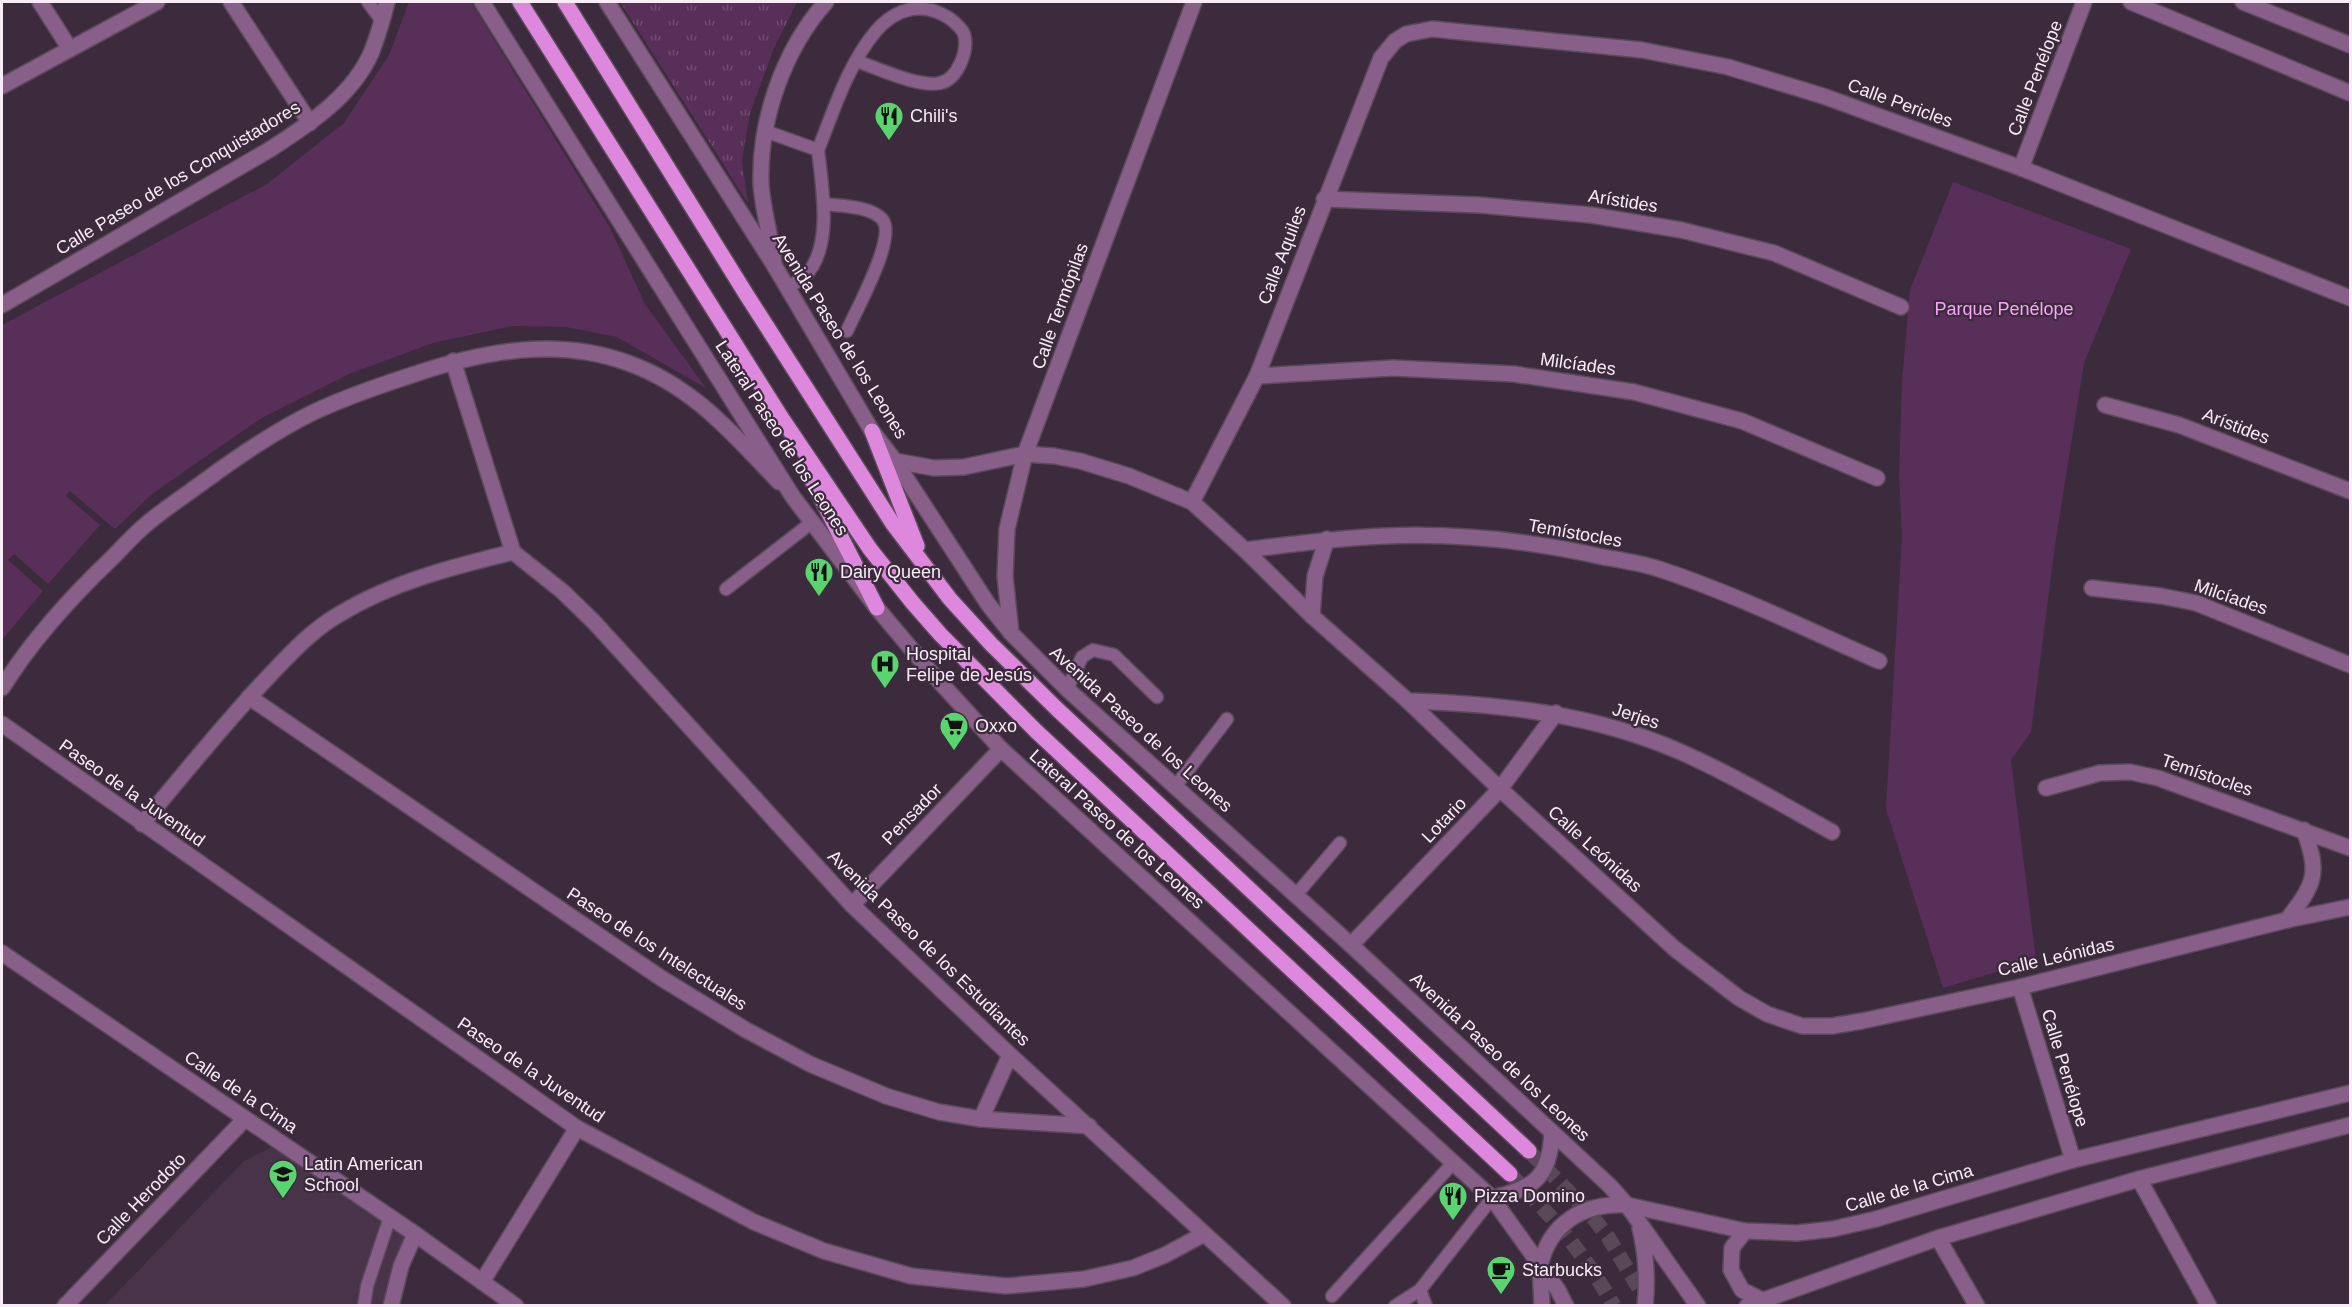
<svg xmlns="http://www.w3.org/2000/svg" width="2352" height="1307" font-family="Helvetica,sans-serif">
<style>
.built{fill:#493349}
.grass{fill:url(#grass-tufts)}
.park{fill:#582f58}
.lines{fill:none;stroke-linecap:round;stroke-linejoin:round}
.primary-tunnel{stroke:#584858;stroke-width:15;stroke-dasharray:15 8;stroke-linecap:butt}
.service-casing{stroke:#5a4a5a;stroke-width:15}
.minor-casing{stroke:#5a4a5a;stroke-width:18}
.tertiary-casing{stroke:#5a4a5a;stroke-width:18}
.primary-casing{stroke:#5a4a5a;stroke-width:18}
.service{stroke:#885f88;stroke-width:12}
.minor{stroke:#885f88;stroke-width:15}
.tertiary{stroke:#885f88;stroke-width:15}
.primary{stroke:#de88dd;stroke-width:15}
.labels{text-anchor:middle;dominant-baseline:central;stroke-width:4.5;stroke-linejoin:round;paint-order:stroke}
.street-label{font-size:18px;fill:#f8ecf7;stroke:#3c2b3c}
.poi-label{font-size:18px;fill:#f8ecf7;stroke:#3c2b3c;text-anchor:start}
.park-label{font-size:18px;fill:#faa4f9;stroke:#3c2b3c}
</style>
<defs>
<pattern id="grass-tufts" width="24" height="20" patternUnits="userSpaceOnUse" patternTransform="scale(1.5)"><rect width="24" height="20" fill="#582f58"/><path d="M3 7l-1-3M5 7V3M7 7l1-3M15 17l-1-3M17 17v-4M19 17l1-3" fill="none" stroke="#714d71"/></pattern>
</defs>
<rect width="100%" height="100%" fill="#3c2b3c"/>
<path class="built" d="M 278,1144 L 413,1237 L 387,1305 L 104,1306 L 244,1161 Z"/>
<path class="grass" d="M 620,2 L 797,2 L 774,48 L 750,113 L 742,161 L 748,203 Z"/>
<g class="park">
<path d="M 409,2 L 471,2 L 610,228 L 645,304 L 706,388 L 617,337 L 566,327 L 512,326 L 433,343 L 349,374 L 260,419 L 152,494 L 115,529 L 70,491 L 66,496 L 100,525 L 48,584 L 14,554 L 8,560 L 43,591 L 2,640 L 2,325 L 267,184 L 344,123 L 389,55 Z"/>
<path d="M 1953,182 L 2131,249 L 2084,363 L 2055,545 L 2031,732 L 2011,760 L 2036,960 L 1943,988 L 1886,809 L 1902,536 L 1899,475 L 1902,381 L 1910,290 Z"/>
</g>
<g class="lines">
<g class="primary-tunnel">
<path d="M 1529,1151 L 1592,1216 L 1608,1237 L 1648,1303"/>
<path d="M 1510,1174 C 1553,1217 1583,1252 1614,1306"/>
</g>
<g class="service-casing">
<g id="service">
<path d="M 368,2 L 382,21"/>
<path d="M 765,131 L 818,150 C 822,186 834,249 804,277 C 799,281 793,284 788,287"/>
<path d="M 818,150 C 834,110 848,64 876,31 C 896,8 922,1 949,18 C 954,22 962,28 964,34 C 969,51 957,80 940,83 C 918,88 878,68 856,61"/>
<path d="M 824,204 C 841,206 870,206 882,219 C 898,236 856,310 847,331"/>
<path d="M 726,589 L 811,523"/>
<path d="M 1067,689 L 1082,657 L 1093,650 L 1114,655 L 1157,697"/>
<path d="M 1175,787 L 1227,719"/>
<path d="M 1296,895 L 1340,843"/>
<path d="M 1332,1296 L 1453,1163"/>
<path d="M 364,1306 L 367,1286 L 390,1217"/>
<path d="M 1395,1306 L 1420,1290"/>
<path d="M 1426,1306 L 1420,1290 L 1492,1198"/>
</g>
</g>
<g class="minor-casing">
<g id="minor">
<path d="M 40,2 L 70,49"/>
<path d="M 231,2 L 310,123"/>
<path d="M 2131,2 L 2350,93"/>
<path d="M 2243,2 L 2350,45"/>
<path d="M 2,86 L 157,2"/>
<path d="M 2021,168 L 2084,2"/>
<path d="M 1324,199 L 1479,205 L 1591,215 L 1681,230 L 1774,253 L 1901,307"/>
<path d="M 774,265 C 772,239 762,208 761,183 C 759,120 784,49 826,2"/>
<path d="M 2,305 L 269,150 C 309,124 353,96 372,51 C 378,35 383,18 387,2"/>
<path d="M 453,361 L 513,552"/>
<path d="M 1257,376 L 1393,368 L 1514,374 L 1634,392 L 1742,421 L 1877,478"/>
<path d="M 2105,405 L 2179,425 L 2350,491"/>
<path d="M 895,461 L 934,468 L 964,467 L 1025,454 L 1054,456 L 1080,461 L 1129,476 L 1192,502 L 1245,550 L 1312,616 L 1408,701 L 1500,789 L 1675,949 L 1739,998 L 1767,1014 L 1802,1026 L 1832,1026 L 1862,1021 L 2020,987 L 2287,920 L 2350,907"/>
<path d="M 1192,502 L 1257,376 L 1381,58 L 1395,41 L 1406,34 L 1432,29 L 1642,50 L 1728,67 L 1823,96 L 2021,168 L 2350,298"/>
<path d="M 1245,550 C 1292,544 1338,538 1385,536 C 1457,533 1532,541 1603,557 C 1620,560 1639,563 1656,568 C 1733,593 1806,629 1879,661"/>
<path d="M 513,552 L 562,591 L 594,622 L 852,905 L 1010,1055 L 1283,1306"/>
<path d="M 2092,588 L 2161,596 L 2196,603 L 2350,665"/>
<path d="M 1312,616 L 1315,576 L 1327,539"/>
<path d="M 1011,633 L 1005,576 L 1007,529 L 1025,454 L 1194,2"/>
<path d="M 2,688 C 32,640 70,598 111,559 C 123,547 135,533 149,522 C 167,507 187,494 206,480 C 240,455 275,431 314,412 C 346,397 381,385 415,374 C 484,351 558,337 628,363 C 693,386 733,434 779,482"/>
<path d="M 249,697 L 661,978 L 746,1030 L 810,1064 L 886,1096 L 939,1112 L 981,1119 L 1089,1126"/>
<path d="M 1408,701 C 1502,704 1596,714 1683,753 C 1735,776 1783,805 1832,832"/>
<path d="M 2,724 L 577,1128 L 754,1222 L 824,1251 L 911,1276 L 1006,1286 L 1084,1279 L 1133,1268 L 1165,1255 L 1204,1234"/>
<path d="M 2046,788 L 2100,773 L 2130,772 L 2158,778 L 2350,848"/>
<path d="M 142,824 C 184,774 225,722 270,675 C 291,653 311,631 338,615 C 392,582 452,567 513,552"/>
<path d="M 852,905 L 1001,749"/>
<path d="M 2287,920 C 2315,883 2320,875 2304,830"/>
<path d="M 1351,945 L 1500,789 L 1556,713"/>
<path d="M 2,953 L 415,1234 L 516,1306"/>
<path d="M 2020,987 L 2073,1160"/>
<path d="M 981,1119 L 1010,1055"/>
<path d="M 2139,1179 L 2209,1306"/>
<path d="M 1938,1238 L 1977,1306"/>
<path d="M 1540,1266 L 1542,1306"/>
<path d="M 482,1282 L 577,1128"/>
<path d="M 65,1306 L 245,1119"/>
<path d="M 391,1306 L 401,1266 L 415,1234"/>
</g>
</g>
<g class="tertiary-casing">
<g id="tertiary">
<path d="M 482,2 L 793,497 L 877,608 L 929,670 L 1001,749 L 1492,1198 L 1558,1290 L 1566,1306"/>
<path d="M 607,2 L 774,265 L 872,431 L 895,461 L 988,604 L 1011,633 L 1067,689 L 1351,945 L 1610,1186 L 1627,1205 L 1698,1306"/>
<path d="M 1492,1198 C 1534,1189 1550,1177 1552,1132"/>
<path d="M 1640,1228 C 1646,1254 1648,1279 1645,1306"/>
<path d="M 1745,1231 L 1732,1248 L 1731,1270 L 1742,1290 L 1762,1300"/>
<path d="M 1540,1266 C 1550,1222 1584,1203 1627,1205 L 1745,1231 L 1797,1233 L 1833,1229 L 1876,1219 L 2073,1160 L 2350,1093"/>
<path d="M 1747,1306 L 1938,1238 L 2139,1179 L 2350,1125"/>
</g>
</g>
<g class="primary-casing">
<g id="primary">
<path d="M 520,2 L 781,417 L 870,549 L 912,602 L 940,634 L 1036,731 L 1510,1174"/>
<path d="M 565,2 L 746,294 L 893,524 L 950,599 L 991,644 L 1057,709 L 1529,1151"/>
<path d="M 872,431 L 917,546"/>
<path d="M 810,476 L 877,608"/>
</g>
</g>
<use href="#service" class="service"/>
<use href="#minor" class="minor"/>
<use href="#tertiary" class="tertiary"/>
<use href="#primary" class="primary"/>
</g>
<defs>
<g id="restaurant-pin" transform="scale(1.5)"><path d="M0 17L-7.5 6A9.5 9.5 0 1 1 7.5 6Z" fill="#59d56f" stroke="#3c2b3c"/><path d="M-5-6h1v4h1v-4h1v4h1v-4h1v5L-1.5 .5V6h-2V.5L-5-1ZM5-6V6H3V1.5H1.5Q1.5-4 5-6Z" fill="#111"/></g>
<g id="hospital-pin" transform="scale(1.5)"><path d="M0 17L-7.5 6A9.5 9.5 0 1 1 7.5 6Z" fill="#59d56f" stroke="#3c2b3c"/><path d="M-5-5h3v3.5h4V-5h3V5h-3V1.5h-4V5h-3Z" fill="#111"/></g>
<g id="supermarket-pin" transform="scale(1.5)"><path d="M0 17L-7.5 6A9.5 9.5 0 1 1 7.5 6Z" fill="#59d56f" stroke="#3c2b3c"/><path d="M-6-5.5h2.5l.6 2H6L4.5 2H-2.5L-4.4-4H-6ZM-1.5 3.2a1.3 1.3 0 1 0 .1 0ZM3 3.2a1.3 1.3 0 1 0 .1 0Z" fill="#111"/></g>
<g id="school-pin" transform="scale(1.5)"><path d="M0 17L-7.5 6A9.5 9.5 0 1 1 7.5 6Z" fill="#59d56f" stroke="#3c2b3c"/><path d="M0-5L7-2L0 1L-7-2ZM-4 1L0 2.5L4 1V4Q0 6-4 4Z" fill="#111"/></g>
<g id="cafe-pin" transform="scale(1.5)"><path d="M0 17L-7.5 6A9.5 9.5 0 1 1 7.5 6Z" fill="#59d56f" stroke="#3c2b3c"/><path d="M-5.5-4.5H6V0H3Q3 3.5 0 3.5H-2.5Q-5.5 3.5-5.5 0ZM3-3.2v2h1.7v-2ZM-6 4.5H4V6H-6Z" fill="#111"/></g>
</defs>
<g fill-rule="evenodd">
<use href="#restaurant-pin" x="889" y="116"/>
<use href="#restaurant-pin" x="819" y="572"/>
<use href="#hospital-pin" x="885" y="664"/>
<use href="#supermarket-pin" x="954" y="726"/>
<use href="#school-pin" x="283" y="1174"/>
<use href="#restaurant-pin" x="1453" y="1196"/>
<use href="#cafe-pin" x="1501" y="1270"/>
</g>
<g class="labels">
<g class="street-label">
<text transform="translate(2035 78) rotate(-69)">Calle Penélope</text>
<text transform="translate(1900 103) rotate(20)">Calle Pericles</text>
<text transform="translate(178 178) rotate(-31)">Calle Paseo de los Conquistadores</text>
<text transform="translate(1623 201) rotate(9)">Arístides</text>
<text transform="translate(1282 255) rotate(-69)">Calle Aquiles</text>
<text transform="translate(1060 306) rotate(-70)">Calle Termópilas</text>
<text transform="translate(840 336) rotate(58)">Avenida Paseo de los Leones</text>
<text transform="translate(1578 364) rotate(8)">Milcíades</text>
<text transform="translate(2236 426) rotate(21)">Arístides</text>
<text transform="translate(782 438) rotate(57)">Lateral Paseo de los Leones</text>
<text transform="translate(1575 533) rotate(10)">Temístocles</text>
<text transform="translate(2231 597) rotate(19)">Milcíades</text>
<text transform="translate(1636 716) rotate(18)">Jerjes</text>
<text transform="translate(1141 729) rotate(42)">Avenida Paseo de los Leones</text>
<text transform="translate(2207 775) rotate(19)">Temístocles</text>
<text transform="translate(132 793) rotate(35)">Paseo de la Juventud</text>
<text transform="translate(912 814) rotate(-46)">Pensador</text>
<text transform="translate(1444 820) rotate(-46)">Lotario</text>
<text transform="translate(1117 829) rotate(42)">Lateral Paseo de los Leones</text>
<text transform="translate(1595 849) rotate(42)">Calle Leónidas</text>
<text transform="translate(929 948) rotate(44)">Avenida Paseo de los Estudiantes</text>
<text transform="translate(657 949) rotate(33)">Paseo de los Intelectuales</text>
<text transform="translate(2056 957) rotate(-13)">Calle Leónidas</text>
<text transform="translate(1500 1057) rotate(43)">Avenida Paseo de los Leones</text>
<text transform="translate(2065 1068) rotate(73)">Calle Penélope</text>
<text transform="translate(531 1070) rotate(34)">Paseo de la Juventud</text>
<text transform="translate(241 1092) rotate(34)">Calle de la Cima</text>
<text transform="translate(1909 1188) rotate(-16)">Calle de la Cima</text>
<text transform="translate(141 1199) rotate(-46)">Calle Herodoto</text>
</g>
<g class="poi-label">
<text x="910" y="116">Chili's</text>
<text x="840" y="572">Dairy Queen</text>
<text x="906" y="654">Hospital<tspan x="906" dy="21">Felipe de Jesús</tspan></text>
<text x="975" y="726">Oxxo</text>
<text x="304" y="1164">Latin American<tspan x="304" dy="21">School</tspan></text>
<text x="1474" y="1196">Pizza Domino</text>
<text x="1522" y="1270">Starbucks</text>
</g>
<g class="park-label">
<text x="2004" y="309">Parque Penélope</text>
</g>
</g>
<rect width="2352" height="1307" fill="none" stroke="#f8ecf7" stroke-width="6"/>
</svg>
